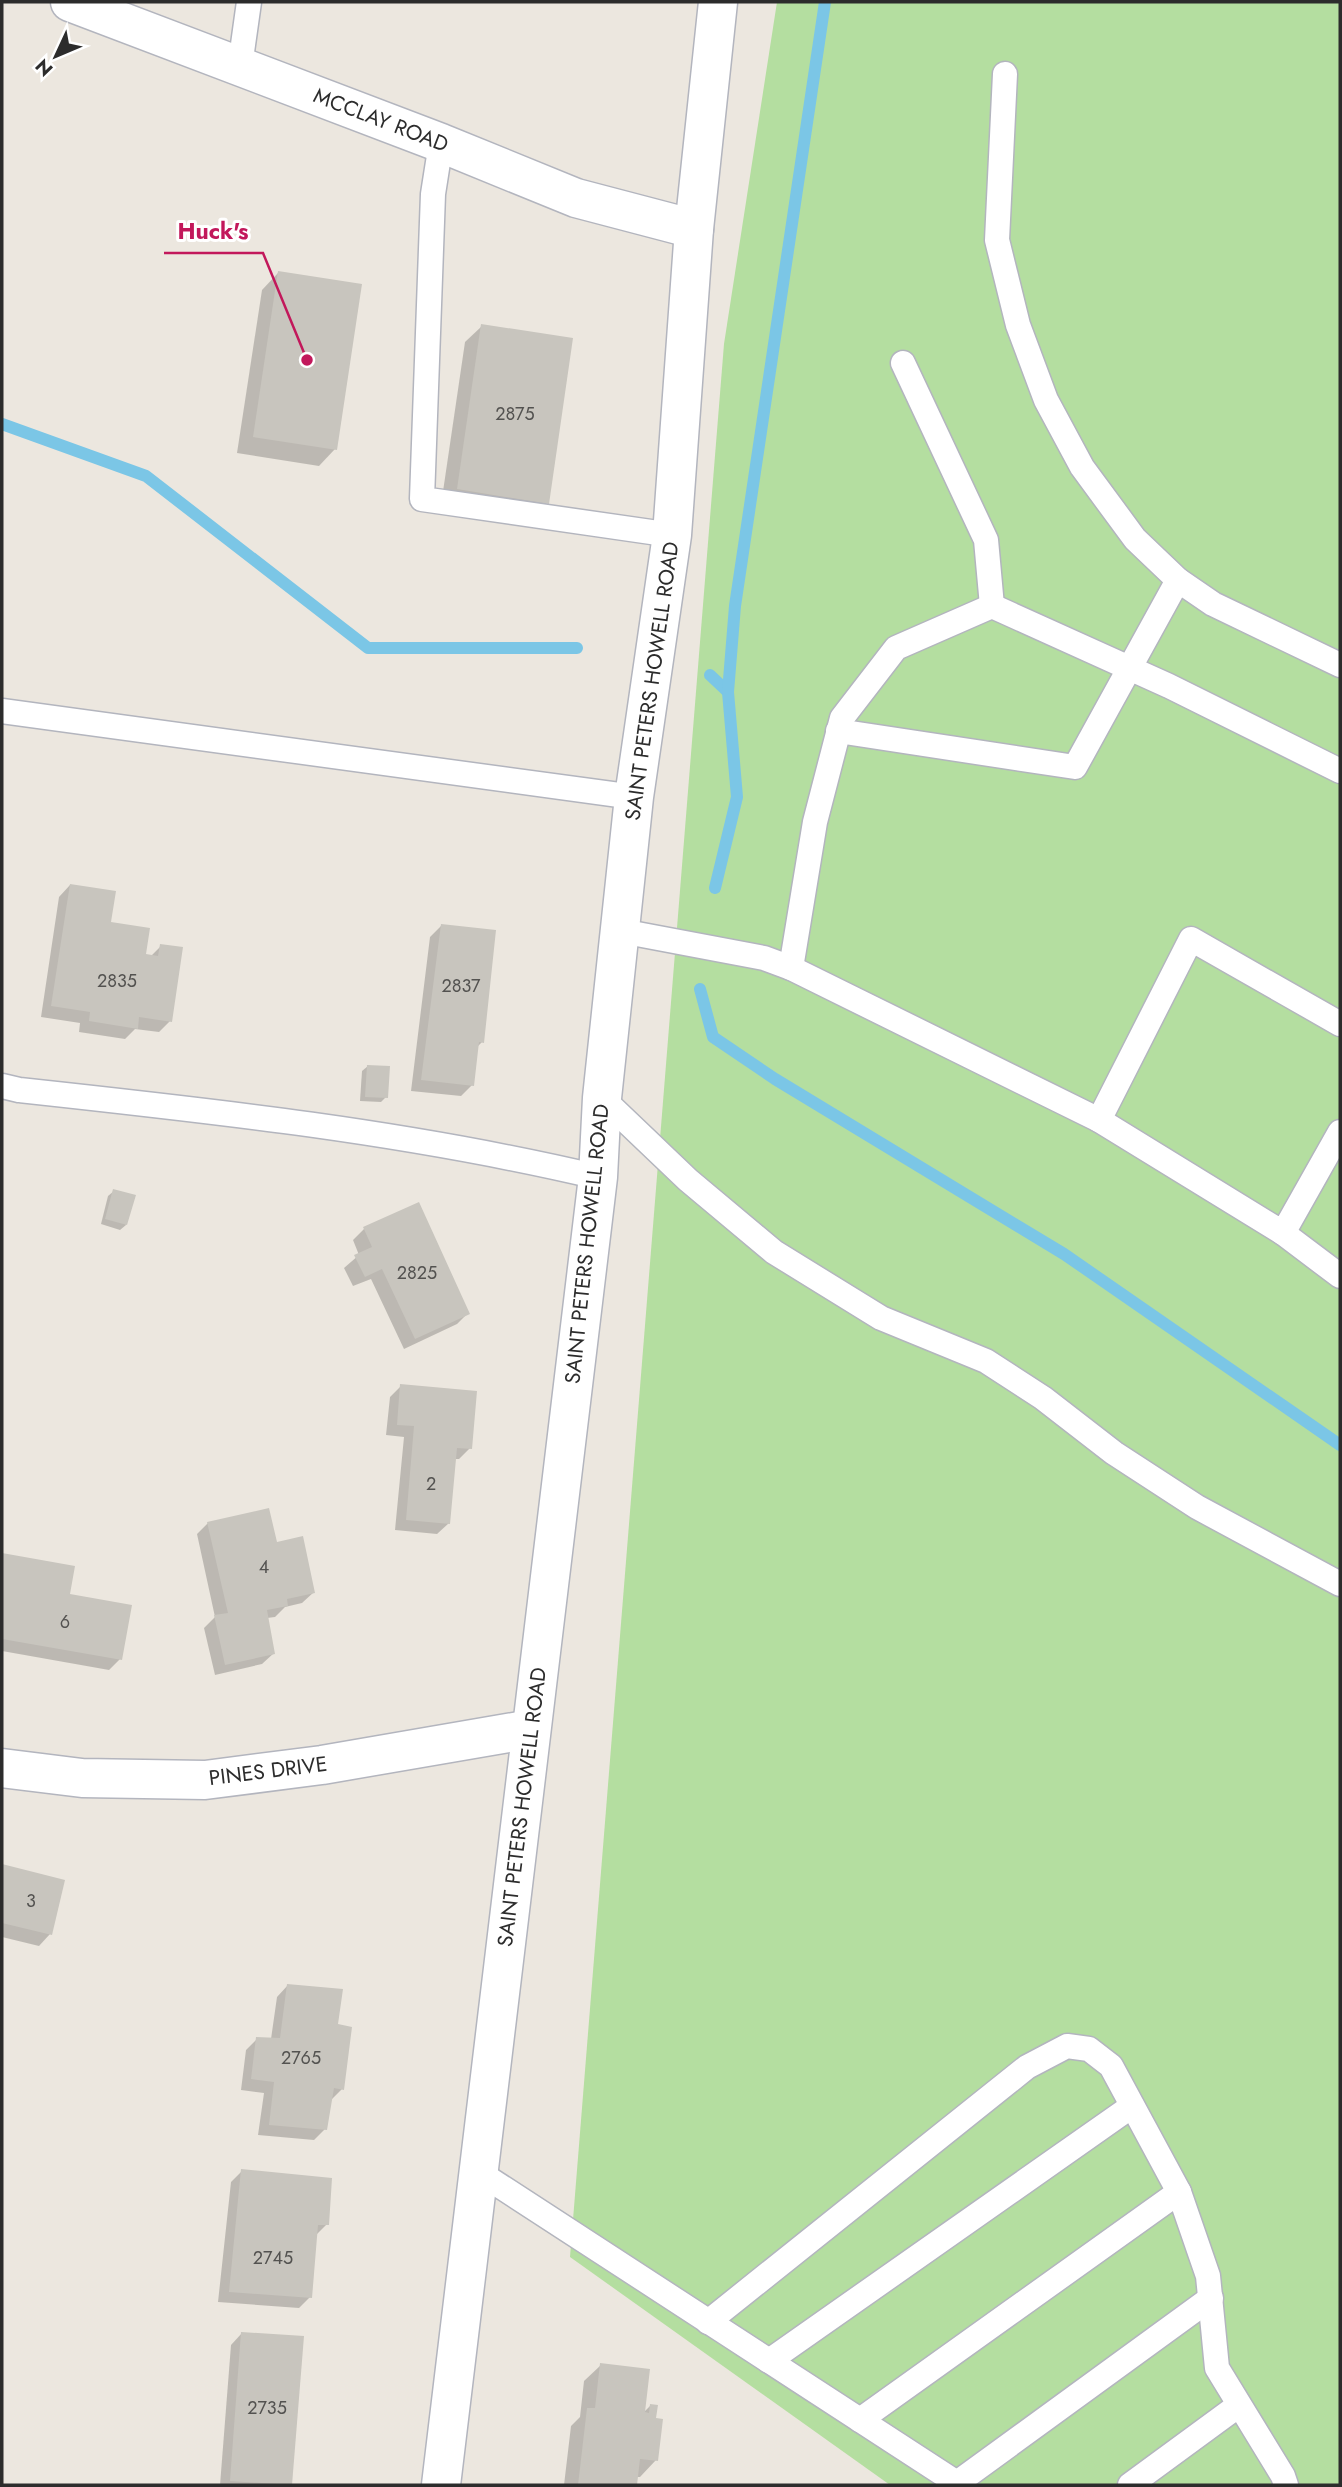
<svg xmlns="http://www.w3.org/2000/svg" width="1342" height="2487" font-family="Jost,sans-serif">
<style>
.green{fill:#b4dea0}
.shadow{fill:#0003}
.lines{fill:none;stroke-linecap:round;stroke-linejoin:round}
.stream{stroke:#7bc6e6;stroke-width:12}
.building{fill:#c8c5be}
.lane-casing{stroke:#b3b5be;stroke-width:27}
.street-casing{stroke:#b3b5be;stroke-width:41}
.secondary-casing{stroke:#b3b5be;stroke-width:41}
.lane{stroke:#fff;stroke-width:24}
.street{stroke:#fff;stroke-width:38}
.secondary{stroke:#fff;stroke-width:38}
.labels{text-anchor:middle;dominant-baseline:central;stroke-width:6;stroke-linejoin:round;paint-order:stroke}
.number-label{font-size:18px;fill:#535250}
.street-label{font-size:21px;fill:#2c2c2c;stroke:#fff}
.leader{fill:none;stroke:#c2185b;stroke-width:2.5}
.callout-dot{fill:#c2185b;stroke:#fff;stroke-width:2.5}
.callout-label{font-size:23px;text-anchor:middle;font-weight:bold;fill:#c2185b;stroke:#fff;stroke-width:6;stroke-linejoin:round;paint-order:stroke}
</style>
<rect width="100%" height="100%" fill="#ece7df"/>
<path class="green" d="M 777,2 L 1340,2 L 1340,2485 L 890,2485 L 570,2257 L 724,344 Z"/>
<g class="shadow">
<path d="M 278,273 L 335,449 L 319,466 L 237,453 L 262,290 Z"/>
<path d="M 482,326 L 547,503 L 530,519 L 441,505 L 465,342 Z"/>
<path d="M 70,885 L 144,955 L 151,956 L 161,946 L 170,1021 L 159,1032 L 135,1029 L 125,1039 L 79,1032 L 80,1023 L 41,1017 L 59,897 Z"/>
<path d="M 441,926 L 482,1042 L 476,1048 L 472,1085 L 461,1096 L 411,1091 L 430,937 Z"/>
<path d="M 368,1066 L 386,1097 L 381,1102 L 360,1101 L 362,1071 Z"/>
<path d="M 114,1191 L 126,1225 L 120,1230 L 101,1224 L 108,1196 Z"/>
<path d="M 418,1204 L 468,1313 L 457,1324 L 404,1349 L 371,1279 L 353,1286 L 344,1268 L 359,1255 L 353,1240 L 364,1229 Z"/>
<path d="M 401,1386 L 470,1448 L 459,1459 L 454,1459 L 449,1523 L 437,1534 L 395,1530 L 404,1437 L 386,1435 L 390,1397 Z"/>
<path d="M 208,1523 L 275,1544 L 314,1592 L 302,1603 L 285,1607 L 275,1617 L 267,1618 L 274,1653 L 262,1664 L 215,1675 L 204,1628 L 215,1617 L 197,1534 Z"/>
<path d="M 2,1555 L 73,1568 L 68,1595 L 120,1659 L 109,1670 L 2,1651 Z"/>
<path d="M 2,1866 L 63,1881 L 50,1934 L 39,1946 L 2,1937 Z"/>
<path d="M 288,1985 L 336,2025 L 342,2089 L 331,2100 L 325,2129 L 314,2140 L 258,2135 L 264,2093 L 241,2090 L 246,2050 L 257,2039 L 271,2039 L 277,1997 Z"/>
<path d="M 242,2171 L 327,2224 L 315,2236 L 310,2297 L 299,2308 L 218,2302 L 231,2182 Z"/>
<path d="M 242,2333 L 290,2484 L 289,2485 L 220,2485 L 231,2345 Z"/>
<path d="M 601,2365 L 643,2413 L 650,2406 L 655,2420 L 656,2460 L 640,2477 L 636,2477 L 635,2485 L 564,2485 L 571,2426 L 580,2417 L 584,2381 Z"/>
</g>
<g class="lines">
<g class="stream">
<path d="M 2,424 L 146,476 L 368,648 L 577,648"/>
<path d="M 710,675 L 728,692"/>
<path d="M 715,888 L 737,797 L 728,692 L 735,606 L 825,2"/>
<path d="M 700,989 L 713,1037 L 775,1079 L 1064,1254 L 1340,1445"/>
</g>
</g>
<g class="building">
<path d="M 278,271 L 362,284 L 337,450 L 253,437 Z"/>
<path d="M 481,324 L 573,338 L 549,504 L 457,489 Z"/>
<path d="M 70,884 L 116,891 L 111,922 L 150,928 L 146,954 L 158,956 L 160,944 L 183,947 L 172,1022 L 139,1017 L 138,1029 L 89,1021 L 90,1012 L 51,1006 Z"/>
<path d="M 441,924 L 496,930 L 484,1043 L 479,1042 L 474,1086 L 421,1080 Z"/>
<path d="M 367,1065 L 390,1066 L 388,1098 L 365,1097 Z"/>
<path d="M 113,1189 L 136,1195 L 127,1225 L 105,1219 Z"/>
<path d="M 419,1202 L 470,1314 L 415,1339 L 382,1269 L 365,1277 L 354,1255 L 372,1247 L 363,1227 Z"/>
<path d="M 400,1384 L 477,1391 L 472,1449 L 457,1448 L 450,1524 L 406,1520 L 414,1426 L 397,1425 Z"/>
<path d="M 269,1508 L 277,1542 L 303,1536 L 315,1593 L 287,1599 L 288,1606 L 267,1610 L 275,1654 L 225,1665 L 214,1615 L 228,1613 L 207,1522 Z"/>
<path d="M 2,1553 L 75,1566 L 70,1594 L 132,1605 L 122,1660 L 2,1639 Z"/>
<path d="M 2,1864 L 65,1880 L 52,1935 L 2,1923 Z"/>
<path d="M 287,1984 L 343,1989 L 338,2024 L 352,2027 L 344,2090 L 334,2088 L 327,2130 L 269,2125 L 274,2082 L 251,2079 L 256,2037 L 280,2038 Z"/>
<path d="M 241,2169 L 332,2178 L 329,2225 L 318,2225 L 312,2298 L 229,2292 Z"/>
<path d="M 241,2332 L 304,2336 L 292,2485 L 230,2481 Z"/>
<path d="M 600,2363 L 650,2369 L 645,2412 L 649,2413 L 650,2404 L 658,2405 L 656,2418 L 663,2419 L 658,2461 L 640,2459 L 637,2485 L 578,2485 L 587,2408 L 595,2408 Z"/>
</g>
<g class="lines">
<g class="lane-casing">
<g id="lane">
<path d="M 240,66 L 249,2"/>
<path d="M 1005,74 L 997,240 L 1018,325 L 1046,400 L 1082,467 L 1135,539 L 1178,580 L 1213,604 L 1340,665"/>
<path d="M 441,143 L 433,194 L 422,499 L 672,535"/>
<path d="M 903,363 L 986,540 L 992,606"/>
<path d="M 2,711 L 634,797"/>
<path d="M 838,731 L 1075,767 L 1178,580"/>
<path d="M 621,931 L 764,958 L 791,968 L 1099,1120 L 1283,1233 L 1340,1132"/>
<path d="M 791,968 L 815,822 L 842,718 L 896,648 L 992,606 L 1169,686 L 1340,771"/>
<path d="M 2,1086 L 19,1090 C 213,1111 408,1132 598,1177"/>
<path d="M 602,1098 L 688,1180 L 774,1252 L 881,1318 L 986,1361 L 1043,1398 L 1114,1453 L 1197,1507 L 1340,1584"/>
<path d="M 1099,1120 L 1191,939 L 1340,1024"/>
<path d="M 1283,1233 L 1340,1276"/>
<path d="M 477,2171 L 960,2485"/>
<path d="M 1179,2192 L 1208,2276 L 1217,2368 L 1283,2476 L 1286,2485"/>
<path d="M 708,2322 L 1027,2067 L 1067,2046 L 1089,2049 L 1111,2066 L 1179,2192 L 860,2420"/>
<path d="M 769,2361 L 1132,2106"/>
<path d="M 957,2483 L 1211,2298"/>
<path d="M 1130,2485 L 1239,2405"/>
</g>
</g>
<g class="street-casing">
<path id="street" d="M 2,1768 L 82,1778 L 205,1780 L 322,1765 L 531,1729"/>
</g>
<g class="secondary-casing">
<g id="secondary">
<path d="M 70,2 L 441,143 L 576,198 L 694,229"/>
<path d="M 441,2485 L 598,1177 L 602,1098 L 634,797 L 672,535 L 694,229 L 718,2"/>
</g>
</g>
<use href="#lane" class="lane"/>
<use href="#street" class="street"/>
<use href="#secondary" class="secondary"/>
</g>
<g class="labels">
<g class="number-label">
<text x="515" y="414">2875</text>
<text x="117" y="981">2835</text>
<text x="461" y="986">2837</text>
<text x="417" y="1273">2825</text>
<text x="431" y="1484">2</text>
<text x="264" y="1567">4</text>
<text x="65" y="1622">6</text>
<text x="31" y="1901">3</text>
<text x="301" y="2058">2765</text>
<text x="273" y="2258">2745</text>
<text x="267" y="2408">2735</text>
</g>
<g class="street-label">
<text transform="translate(381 120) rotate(21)">MCCLAY ROAD</text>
<text transform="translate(652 681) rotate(-82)">SAINT PETERS HOWELL ROAD</text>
<text transform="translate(587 1244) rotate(-84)">SAINT PETERS HOWELL ROAD</text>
<text transform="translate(268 1771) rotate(-7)">PINES DRIVE</text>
<text transform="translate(522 1807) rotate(-83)">SAINT PETERS HOWELL ROAD</text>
</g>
</g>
<path class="leader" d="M307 360L263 253H164"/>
<circle class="callout-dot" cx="307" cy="360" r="7"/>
<g class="callout-label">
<text x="213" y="239">Huck's</text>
</g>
<rect width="1342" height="2487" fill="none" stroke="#2c2c2c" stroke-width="7"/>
<g transform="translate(56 56) rotate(226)" stroke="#ffffff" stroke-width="5" paint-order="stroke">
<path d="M0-5L12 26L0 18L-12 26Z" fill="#2c2c2c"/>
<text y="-10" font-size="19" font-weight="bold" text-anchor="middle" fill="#2c2c2c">N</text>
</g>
</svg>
